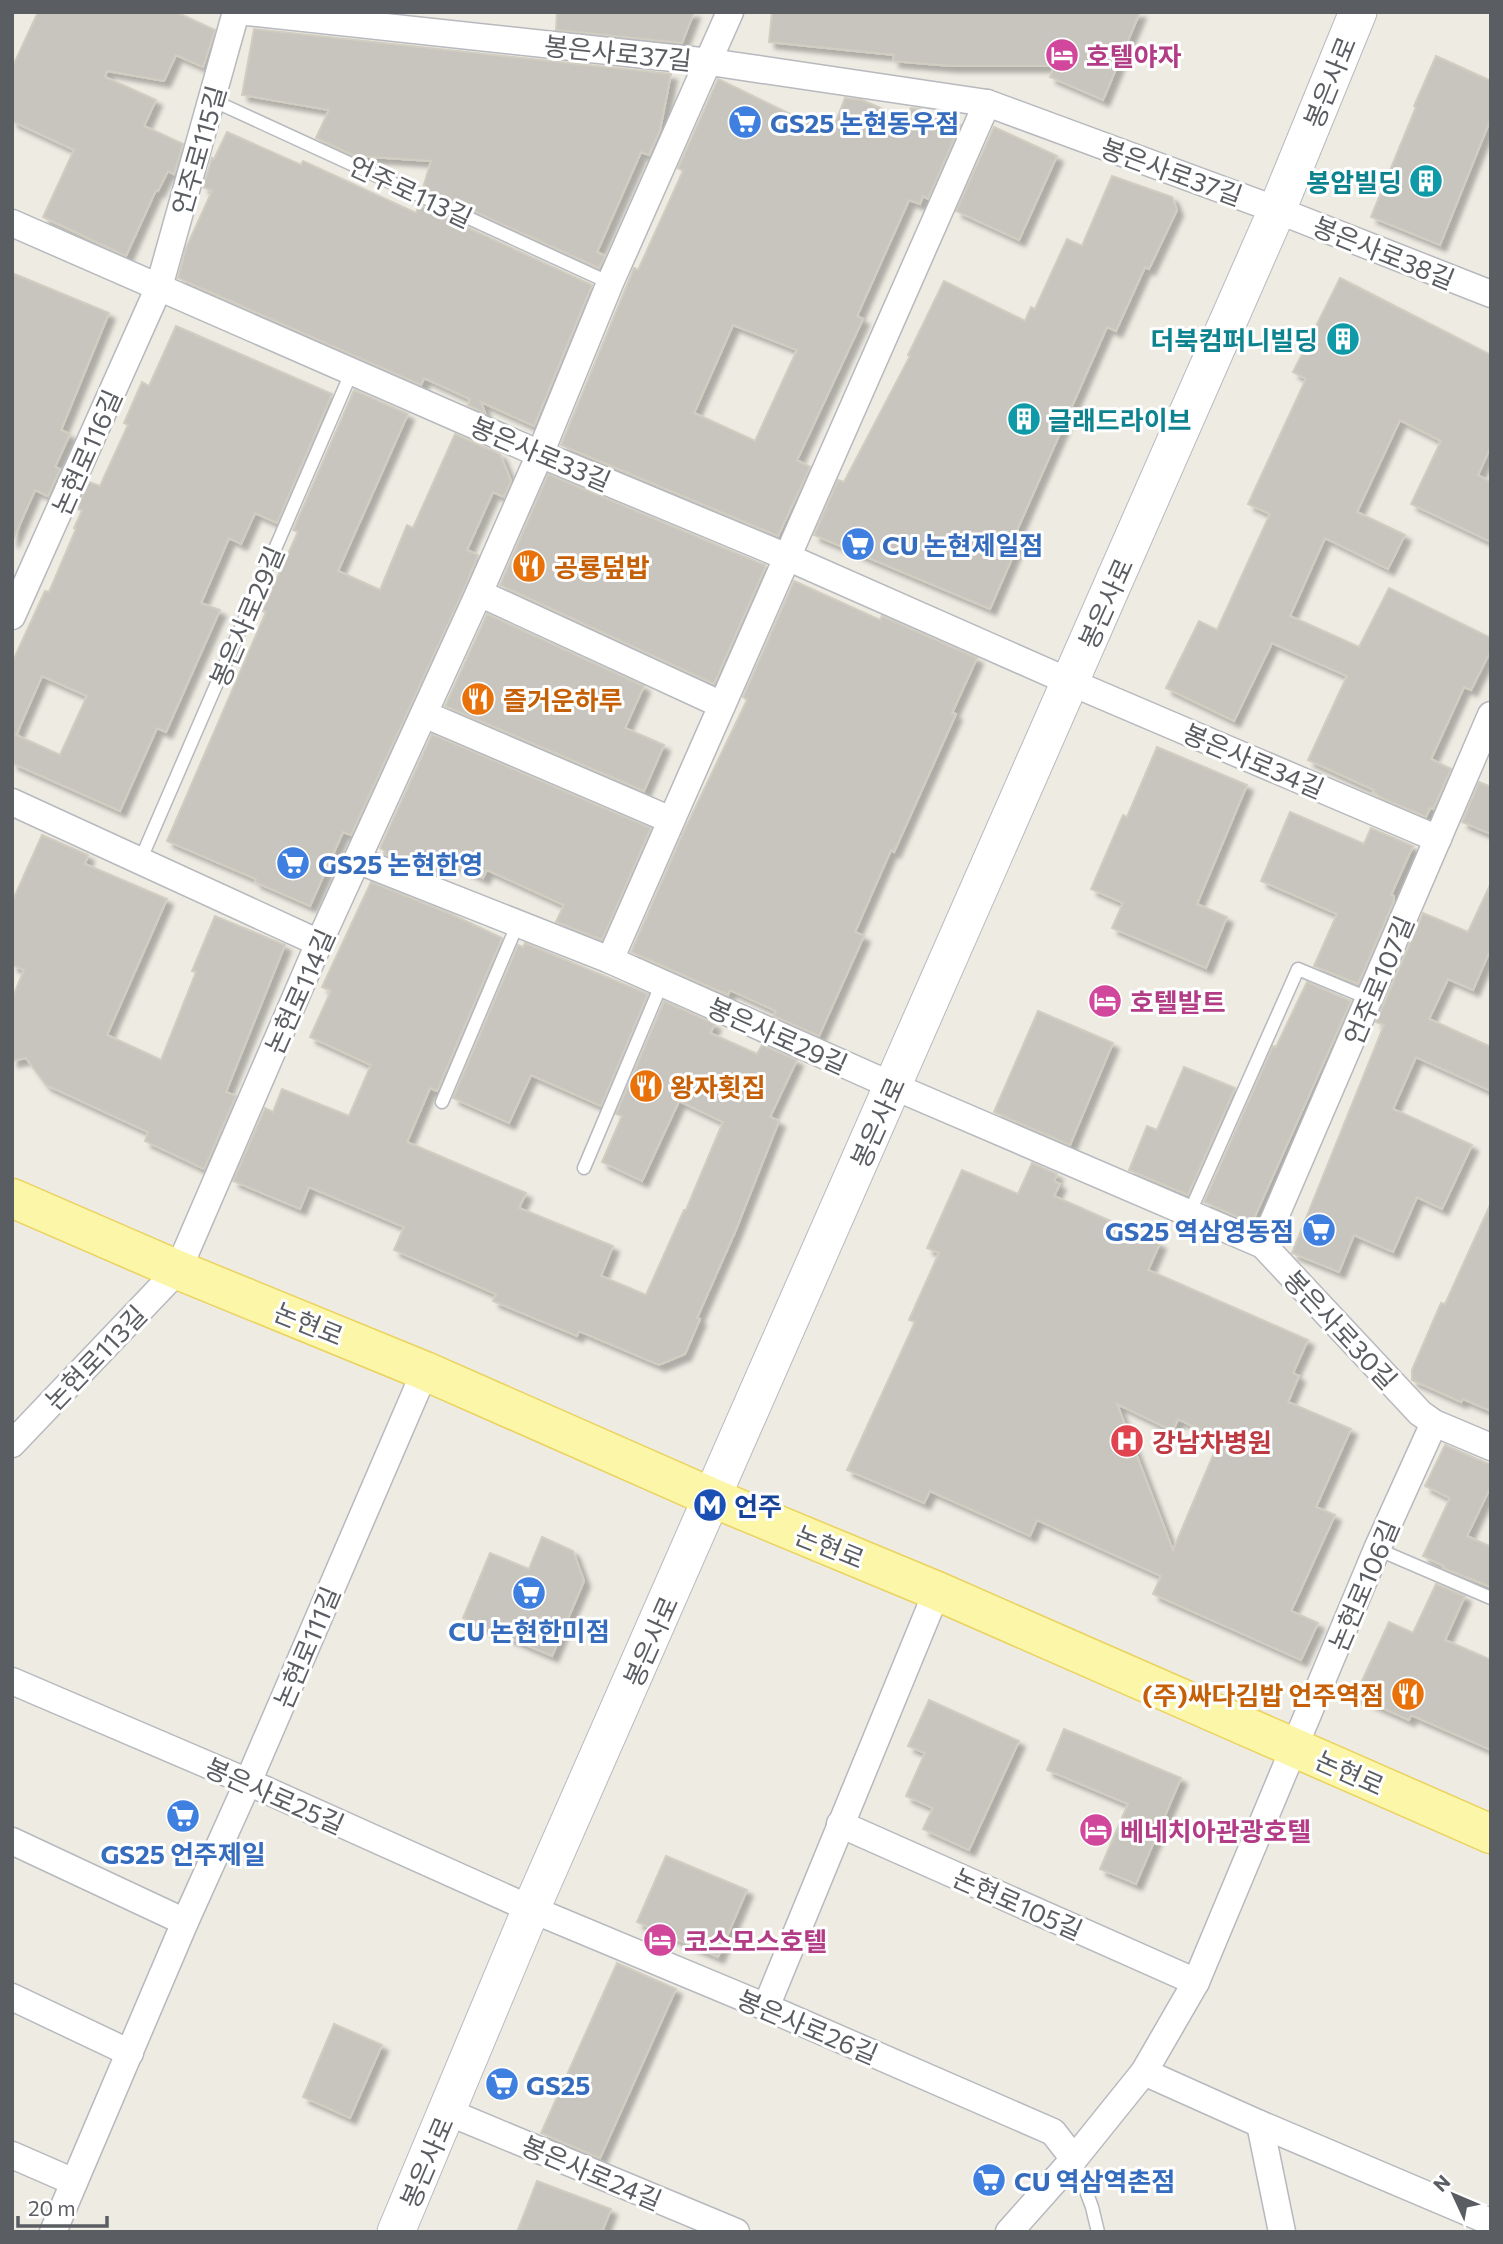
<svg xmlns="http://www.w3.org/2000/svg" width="1503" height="2244" font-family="Commissioner,'Noto Sans KR',sans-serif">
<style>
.building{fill:#c8c5bf;stroke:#d1cdc1;stroke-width:2;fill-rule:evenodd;filter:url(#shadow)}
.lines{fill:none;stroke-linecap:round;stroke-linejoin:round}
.service-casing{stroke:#b7b9be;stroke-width:15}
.minor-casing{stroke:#b7b9be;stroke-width:29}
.secondary-casing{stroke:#b8bac0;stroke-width:39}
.primary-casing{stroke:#ebd25c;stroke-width:41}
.service{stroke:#fff;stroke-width:12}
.minor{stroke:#fff;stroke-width:26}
.secondary{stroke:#fff;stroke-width:37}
.primary{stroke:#fcf6a8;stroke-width:38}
.labels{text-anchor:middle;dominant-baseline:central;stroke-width:6;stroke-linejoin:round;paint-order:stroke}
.street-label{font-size:26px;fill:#5a5d62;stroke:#fff}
.hotel-label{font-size:26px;font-weight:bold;fill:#b23c85;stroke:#fff;text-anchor:start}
.shop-label{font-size:26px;font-weight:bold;fill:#366cbe;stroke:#fff;text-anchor:start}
.culture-label{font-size:26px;font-weight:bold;fill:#0d838f;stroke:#fff;text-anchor:end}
.food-label{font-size:26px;font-weight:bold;fill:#c56008;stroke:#fff;text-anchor:start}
.health-label{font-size:26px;font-weight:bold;fill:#be3a42;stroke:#fff;text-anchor:start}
.transit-label{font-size:26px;font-weight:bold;fill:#164399;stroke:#fff;text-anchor:start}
</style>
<defs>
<filter id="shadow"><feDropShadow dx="6" dy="6" stdDeviation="2" flood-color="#0004"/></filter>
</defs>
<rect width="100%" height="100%" fill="#edebe2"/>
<g class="building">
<path d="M 38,12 L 176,12 L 215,30 L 203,67 L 176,55 L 164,81 L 107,71 L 105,77 L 156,100 L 144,126 L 183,144 L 174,174 L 168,171 L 158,191 L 156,190 L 126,256 L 43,217 L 74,150 L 12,121 L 12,68 Z"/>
<path d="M 557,12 L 694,12 L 682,43 L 556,30 Z"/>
<path d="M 772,12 L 1140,12 L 1103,100 L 1050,77 L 1054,66 L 952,66 L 893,61 L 894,55 L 769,42 Z"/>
<path d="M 254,29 L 671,74 L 660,130 L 649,155 L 641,152 L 597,252 L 605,256 L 599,268 L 423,188 L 431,161 L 355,156 L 316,138 L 329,110 L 242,95 Z"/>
<path d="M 1436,56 L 1491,81 L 1491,118 L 1440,245 L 1371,217 L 1416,107 L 1414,106 Z"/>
<path d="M 718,79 L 831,134 L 845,98 L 862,100 L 906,119 L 911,108 L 920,109 L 960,125 L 928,199 L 923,196 L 920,204 L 909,200 L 857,316 L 863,319 L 797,460 L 810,467 L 778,536 L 561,445 L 634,268 L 638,270 L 683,171 L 678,168 ZM 733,325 L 797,350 L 755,441 L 694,413 Z"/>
<path d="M 994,127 L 1057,156 L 1019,240 L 956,211 Z"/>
<path d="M 227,132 L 301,165 L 303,161 L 416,213 L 419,205 L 592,285 L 534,426 L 481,402 L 485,413 L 468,405 L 470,399 L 424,378 L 421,385 L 178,278 L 186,248 L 212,191 L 203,187 L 212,158 L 214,159 Z"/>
<path d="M 1112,176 L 1172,197 L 1177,210 L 1149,269 L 1145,267 L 1116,331 L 1107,327 L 1014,537 L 1020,540 L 990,609 L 814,535 L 838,480 L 844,482 L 910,356 L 908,355 L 944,281 L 1025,321 L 1031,307 L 1035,309 L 1067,239 L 1082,246 Z"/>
<path d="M 12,273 L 109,313 L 61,430 L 70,434 L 55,467 L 60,469 L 48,496 L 35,490 L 12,542 Z"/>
<path d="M 1340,278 L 1491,355 L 1491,446 L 1478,475 L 1491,482 L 1491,542 L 1411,504 L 1441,441 L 1400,420 L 1357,512 L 1405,535 L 1388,569 L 1325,538 L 1290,616 L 1359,647 L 1389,588 L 1491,638 L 1491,650 L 1471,690 L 1464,687 L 1431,759 L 1451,769 L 1433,809 L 1430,808 L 1426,817 L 1384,799 L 1373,792 L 1374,790 L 1308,760 L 1347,676 L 1272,643 L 1234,721 L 1166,688 L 1199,621 L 1217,630 L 1270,514 L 1248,504 L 1306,379 L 1293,372 Z"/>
<path d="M 176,326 L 332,394 L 277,523 L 255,513 L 241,544 L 229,538 L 201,603 L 220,610 L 166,732 L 157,728 L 120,811 L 12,763 L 12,663 L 45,591 L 49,592 L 76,529 L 74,528 L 82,511 L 77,508 L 89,482 L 100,486 L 128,425 L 124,423 L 142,382 L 149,386 ZM 42,676 L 87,696 L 60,755 L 16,735 Z"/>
<path d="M 354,390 L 408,414 L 338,571 L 380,590 L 407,525 L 413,528 L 455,434 L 500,454 L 511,481 L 504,497 L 493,492 L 467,550 L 478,555 L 465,587 L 351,835 L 343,832 L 310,906 L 255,882 L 256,879 L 167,841 L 266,612 L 262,611 L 298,532 L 293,530 Z"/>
<path d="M 548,474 L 765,565 L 765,568 L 714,684 L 500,585 Z"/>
<path d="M 794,581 L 880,620 L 882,616 L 977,658 L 952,713 L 956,714 L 894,852 L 891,850 L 855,932 L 864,936 L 819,1036 L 774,1016 L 776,1011 L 730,990 L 728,995 L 631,952 L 683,833 L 747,700 L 743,697 Z"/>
<path d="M 487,614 L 644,686 L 625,728 L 664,745 L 644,791 L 445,706 Z"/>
<path d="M 432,734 L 651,828 L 602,940 L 556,922 L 564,905 L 487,870 L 483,878 L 439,858 L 432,873 L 384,854 L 385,851 L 380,848 Z"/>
<path d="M 1157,747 L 1247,785 L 1197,904 L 1227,917 L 1206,968 L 1112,928 L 1123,903 L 1091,889 L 1123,815 L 1127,817 Z"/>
<path d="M 1479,782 L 1491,787 L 1491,834 L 1462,822 Z"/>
<path d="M 1290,812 L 1364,844 L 1371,828 L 1413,846 L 1391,895 L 1394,896 L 1394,901 L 1358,984 L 1314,966 L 1337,914 L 1261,881 Z"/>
<path d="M 42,835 L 88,855 L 85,864 L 167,899 L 107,1035 L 161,1060 L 196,972 L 192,971 L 215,916 L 285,945 L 226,1092 L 236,1096 L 204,1169 L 145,1141 L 148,1132 L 46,1085 L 26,1058 L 12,1061 L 12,999 L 24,970 L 12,965 L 12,902 Z"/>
<path d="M 371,882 L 451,914 L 502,938 L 437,1091 L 430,1088 L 407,1142 L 526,1193 L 519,1208 L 613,1246 L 601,1276 L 646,1295 L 684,1210 L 686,1210 L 723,1122 L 679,1101 L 642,1181 L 602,1162 L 622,1116 L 616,1114 L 664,1001 L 715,1024 L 710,1033 L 757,1054 L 762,1045 L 797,1060 L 770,1117 L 779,1121 L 735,1232 L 697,1318 L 700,1319 L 685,1354 L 659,1365 L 579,1331 L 577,1336 L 493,1301 L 496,1294 L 394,1250 L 404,1227 L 309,1187 L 300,1209 L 233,1181 L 265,1108 L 273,1112 L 282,1089 L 349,1116 L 371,1065 L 310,1037 L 331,991 L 322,987 Z"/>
<path d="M 1491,883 L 1491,948 L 1473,990 L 1448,979 L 1429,1019 L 1491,1047 L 1491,1091 L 1416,1057 L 1393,1109 L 1472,1145 L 1442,1209 L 1417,1197 L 1393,1252 L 1354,1235 L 1339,1272 L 1292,1253 L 1384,1025 L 1376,1022 L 1423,913 L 1468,932 Z"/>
<path d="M 525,943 L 648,994 L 601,1106 L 531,1075 L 509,1123 L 453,1098 L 518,945 L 523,947 Z"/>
<path d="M 1307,982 L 1351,1001 L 1252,1223 L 1204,1202 L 1273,1046 L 1276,1047 Z"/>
<path d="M 1038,1011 L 1113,1043 L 1070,1145 L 994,1112 Z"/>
<path d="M 1184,1067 L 1235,1088 L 1188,1195 L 1129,1170 L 1147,1126 L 1157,1130 Z"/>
<path d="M 1032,1163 L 1057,1174 L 1054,1181 L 1060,1184 L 1054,1196 L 1160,1243 L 1148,1270 L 1308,1340 L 1293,1373 L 1299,1376 L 1288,1402 L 1351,1429 L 1316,1507 L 1335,1515 L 1291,1611 L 1318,1623 L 1301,1660 L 1153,1594 L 1161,1576 L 1037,1520 L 1030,1536 L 930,1491 L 924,1503 L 847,1470 L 915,1322 L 909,1320 L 939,1253 L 927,1248 L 962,1170 L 1018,1194 ZM 1117,1404 L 1173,1431 L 1178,1419 L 1220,1439 L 1173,1550 Z"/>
<path d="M 1491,1203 L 1491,1411 L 1463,1399 L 1461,1402 L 1412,1380 L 1412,1370 L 1441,1303 L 1445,1304 Z"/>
<path d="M 1445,1445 L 1491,1465 L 1491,1486 L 1467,1536 L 1491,1547 L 1491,1587 L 1443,1568 L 1444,1566 L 1423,1556 L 1450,1498 L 1425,1486 Z"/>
<path d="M 542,1537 L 573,1551 L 584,1581 L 552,1656 L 463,1618 L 490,1553 L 529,1569 Z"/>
<path d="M 1436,1584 L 1465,1596 L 1445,1640 L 1491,1660 L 1491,1750 L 1411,1715 L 1409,1720 L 1355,1696 L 1389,1622 L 1413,1633 Z"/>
<path d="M 929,1700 L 1019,1741 L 969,1850 L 923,1829 L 933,1808 L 906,1796 L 925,1753 L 908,1746 Z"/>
<path d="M 1064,1729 L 1181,1778 L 1136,1884 L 1100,1869 L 1128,1804 L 1047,1770 Z"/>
<path d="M 666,1856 L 747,1890 L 718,1957 L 637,1922 Z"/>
<path d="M 617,1963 L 676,1989 L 600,2158 L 541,2133 Z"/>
<path d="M 334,2024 L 382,2045 L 350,2118 L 303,2097 Z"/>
<path d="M 537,2181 L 611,2209 L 602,2232 L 517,2232 Z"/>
</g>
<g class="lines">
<g class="service-casing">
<g id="service">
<path d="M 212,100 L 610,283"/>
<path d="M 140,861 L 352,371"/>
<path d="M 442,1102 L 518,923"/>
<path d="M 584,1168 L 662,983"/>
<path d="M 1189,1214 L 1298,969 L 1370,999"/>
<path d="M 1377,1549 L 1491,1598"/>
<path d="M 1074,2159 L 1092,2207 L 1098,2232"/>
</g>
</g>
<g class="minor-casing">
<g id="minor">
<path d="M 247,12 L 710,62 L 987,103 L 1277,210 L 1491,294"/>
<path d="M 12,223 L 540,454 L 787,557 L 1070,682 L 1438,839"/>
<path d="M 479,593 L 722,705"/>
<path d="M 12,616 L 159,287 L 236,12"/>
<path d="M 424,714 L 671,820"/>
<path d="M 12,802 L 319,943"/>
<path d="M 357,860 L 610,960 L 893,1086 L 1263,1245 L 1420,1413 L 1434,1423 L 1491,1447"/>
<path d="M 610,960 L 987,103"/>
<path d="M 1263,1245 L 1491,715"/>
<path d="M 12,1444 L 178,1270 L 319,943 L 479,593 L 540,454 L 610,283 L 730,12"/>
<path d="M 12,1681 L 248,1782 L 531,1909 L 766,2007 L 1053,2132 L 1074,2159"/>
<path d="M 840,1824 L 1196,1982"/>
<path d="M 12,1841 L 185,1922"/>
<path d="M 12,1997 L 130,2053"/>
<path d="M 766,2007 L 937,1591"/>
<path d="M 1144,2072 L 1260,2124 L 1491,2222"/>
<path d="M 448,2112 L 736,2232"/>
<path d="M 1260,2124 L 1282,2232"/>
<path d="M 12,2155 L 74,2182"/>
<path d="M 53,2232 L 185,1922 L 248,1782 L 425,1371"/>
<path d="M 1009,2232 L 1074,2159 L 1144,2072 L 1196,1982 L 1377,1549 L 1434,1423"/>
</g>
</g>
<g class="secondary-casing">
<path id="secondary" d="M 396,2232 L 531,1909 L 1277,210 L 1358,12"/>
</g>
<g class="primary-casing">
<path id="primary" d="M 12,1198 L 178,1270 L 425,1371 L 713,1498 L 937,1591 L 1491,1834"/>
</g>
<use href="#service" class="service"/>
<use href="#minor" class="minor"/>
<use href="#secondary" class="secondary"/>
<use href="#primary" class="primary"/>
</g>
<defs>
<g id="hotel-disc" transform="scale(1.75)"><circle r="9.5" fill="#d1479c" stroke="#fff"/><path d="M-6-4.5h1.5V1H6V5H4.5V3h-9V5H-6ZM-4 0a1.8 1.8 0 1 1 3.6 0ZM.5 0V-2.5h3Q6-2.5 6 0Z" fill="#fff"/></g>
<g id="supermarket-disc" transform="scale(1.75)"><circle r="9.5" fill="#3f7fe0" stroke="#fff"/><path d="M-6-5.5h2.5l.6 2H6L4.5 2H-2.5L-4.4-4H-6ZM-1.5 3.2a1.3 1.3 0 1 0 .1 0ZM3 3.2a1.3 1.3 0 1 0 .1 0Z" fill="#fff"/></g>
<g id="building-disc" transform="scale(1.75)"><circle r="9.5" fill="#0f9aa8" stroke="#fff"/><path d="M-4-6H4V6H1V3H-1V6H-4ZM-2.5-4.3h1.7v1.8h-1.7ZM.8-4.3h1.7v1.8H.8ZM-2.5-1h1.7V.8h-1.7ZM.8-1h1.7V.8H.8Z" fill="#fff"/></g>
<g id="restaurant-disc" transform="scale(1.75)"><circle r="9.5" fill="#e8710a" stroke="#fff"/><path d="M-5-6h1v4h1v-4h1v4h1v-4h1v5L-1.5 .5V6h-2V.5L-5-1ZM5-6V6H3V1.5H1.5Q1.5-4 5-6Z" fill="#fff"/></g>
<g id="hospital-disc" transform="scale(1.75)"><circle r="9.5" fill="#e0444e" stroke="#fff"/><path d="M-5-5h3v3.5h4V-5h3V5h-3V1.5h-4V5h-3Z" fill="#fff"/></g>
<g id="metro-disc" transform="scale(1.75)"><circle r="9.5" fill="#1a4fb4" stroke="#fff"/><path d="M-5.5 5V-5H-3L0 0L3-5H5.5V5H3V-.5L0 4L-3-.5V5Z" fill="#fff"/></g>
</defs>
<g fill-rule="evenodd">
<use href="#hotel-disc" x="1062" y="55"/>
<use href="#supermarket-disc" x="745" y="122"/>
<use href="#building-disc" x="1426" y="181"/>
<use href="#building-disc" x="1343" y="339"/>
<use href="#building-disc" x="1024" y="419"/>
<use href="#supermarket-disc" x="858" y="544"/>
<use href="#restaurant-disc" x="529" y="566"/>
<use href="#restaurant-disc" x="478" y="699"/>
<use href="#supermarket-disc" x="293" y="863"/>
<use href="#hotel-disc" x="1105" y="1001"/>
<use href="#restaurant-disc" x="646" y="1086"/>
<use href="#supermarket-disc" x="1319" y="1230"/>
<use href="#hospital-disc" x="1127" y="1441"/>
<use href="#metro-disc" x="710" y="1505"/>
<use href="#supermarket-disc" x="529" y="1593"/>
<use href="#restaurant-disc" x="1408" y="1694"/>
<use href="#supermarket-disc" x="183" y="1816"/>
<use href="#hotel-disc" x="1096" y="1830"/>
<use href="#hotel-disc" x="660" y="1940"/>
<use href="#supermarket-disc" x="502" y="2084"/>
<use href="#supermarket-disc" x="989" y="2180"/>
</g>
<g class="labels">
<g class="street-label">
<text transform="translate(618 52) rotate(6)">봉은사로37길</text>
<text transform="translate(1329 82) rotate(-68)">봉은사로</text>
<text transform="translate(198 150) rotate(-74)">언주로115길</text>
<text transform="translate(1172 171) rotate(20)">봉은사로37길</text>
<text transform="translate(411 191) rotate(25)">언주로113길</text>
<text transform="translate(1384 252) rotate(22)">봉은사로38길</text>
<text transform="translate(86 452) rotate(-66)">논현로116길</text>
<text transform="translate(541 453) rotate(23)">봉은사로33길</text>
<text transform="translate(1105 603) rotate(-66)">봉은사로</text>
<text transform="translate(246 616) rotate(-67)">봉은사로29길</text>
<text transform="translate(1254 760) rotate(23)">봉은사로34길</text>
<text transform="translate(1378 980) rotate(-67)">언주로107길</text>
<text transform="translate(299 991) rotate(-66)">논현로114길</text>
<text transform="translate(778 1035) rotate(24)">봉은사로29길</text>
<text transform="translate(877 1122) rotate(-66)">봉은사로</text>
<text transform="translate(309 1323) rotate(22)">논현로</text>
<text transform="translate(1341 1329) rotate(47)">봉은사로30길</text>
<text transform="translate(95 1357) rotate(-46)">논현로113길</text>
<text transform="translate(830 1546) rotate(22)">논현로</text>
<text transform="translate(1363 1585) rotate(-67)">논현로106길</text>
<text transform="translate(650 1641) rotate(-66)">봉은사로</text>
<text transform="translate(306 1647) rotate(-67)">논현로111길</text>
<text transform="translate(1350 1772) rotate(24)">논현로</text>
<text transform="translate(275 1795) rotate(24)">봉은사로25길</text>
<text transform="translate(1018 1903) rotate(24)">논현로105길</text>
<text transform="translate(808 2026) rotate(23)">봉은사로26길</text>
<text transform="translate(426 2162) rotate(-67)">봉은사로</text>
<text transform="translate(592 2172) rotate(23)">봉은사로24길</text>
</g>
<g class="hotel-label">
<text x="1086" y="55">호텔야자</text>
<text x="1130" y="1001">호텔발트</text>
<text x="1120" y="1830">베네치아관광호텔</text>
<text x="684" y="1940">코스모스호텔</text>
</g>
<g class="shop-label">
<text x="770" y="122">GS25 논현동우점</text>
<text x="882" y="544">CU 논현제일점</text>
<text x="318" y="863">GS25 논현한영</text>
<text x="1294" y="1230" text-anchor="end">GS25 역삼영동점</text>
<text x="529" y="1630" text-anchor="middle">CU 논현한미점</text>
<text x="183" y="1853" text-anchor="middle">GS25 언주제일</text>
<text x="526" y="2084">GS25</text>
<text x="1014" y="2180">CU 역삼역촌점</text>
</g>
<g class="culture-label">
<text x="1402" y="181">봉암빌딩</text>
<text x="1318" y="339">더북컴퍼니빌딩</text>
<text x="1048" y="419" text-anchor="start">글래드라이브</text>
</g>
<g class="food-label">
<text x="554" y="566">공룡덮밥</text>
<text x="503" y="699">즐거운하루</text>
<text x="670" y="1086">왕자횟집</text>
<text x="1384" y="1694" text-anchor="end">(주)싸다김밥 언주역점</text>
</g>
<g class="health-label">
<text x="1152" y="1441">강남차병원</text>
</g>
<g class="transit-label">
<text x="734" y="1505">언주</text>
</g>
</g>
<rect width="1503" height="2244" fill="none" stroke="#5a5d62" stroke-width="28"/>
<g transform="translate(1454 2195) rotate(314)" stroke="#ffffff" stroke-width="5" paint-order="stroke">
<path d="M0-5L12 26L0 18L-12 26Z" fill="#5a5d62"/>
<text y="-10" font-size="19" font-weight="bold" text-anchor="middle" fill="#5a5d62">N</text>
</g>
<path d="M18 2216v10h89v-10" fill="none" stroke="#5a5d62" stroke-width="3.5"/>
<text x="28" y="2216" font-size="21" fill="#5a5d62" stroke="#ffffff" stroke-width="5" paint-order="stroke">20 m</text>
</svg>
